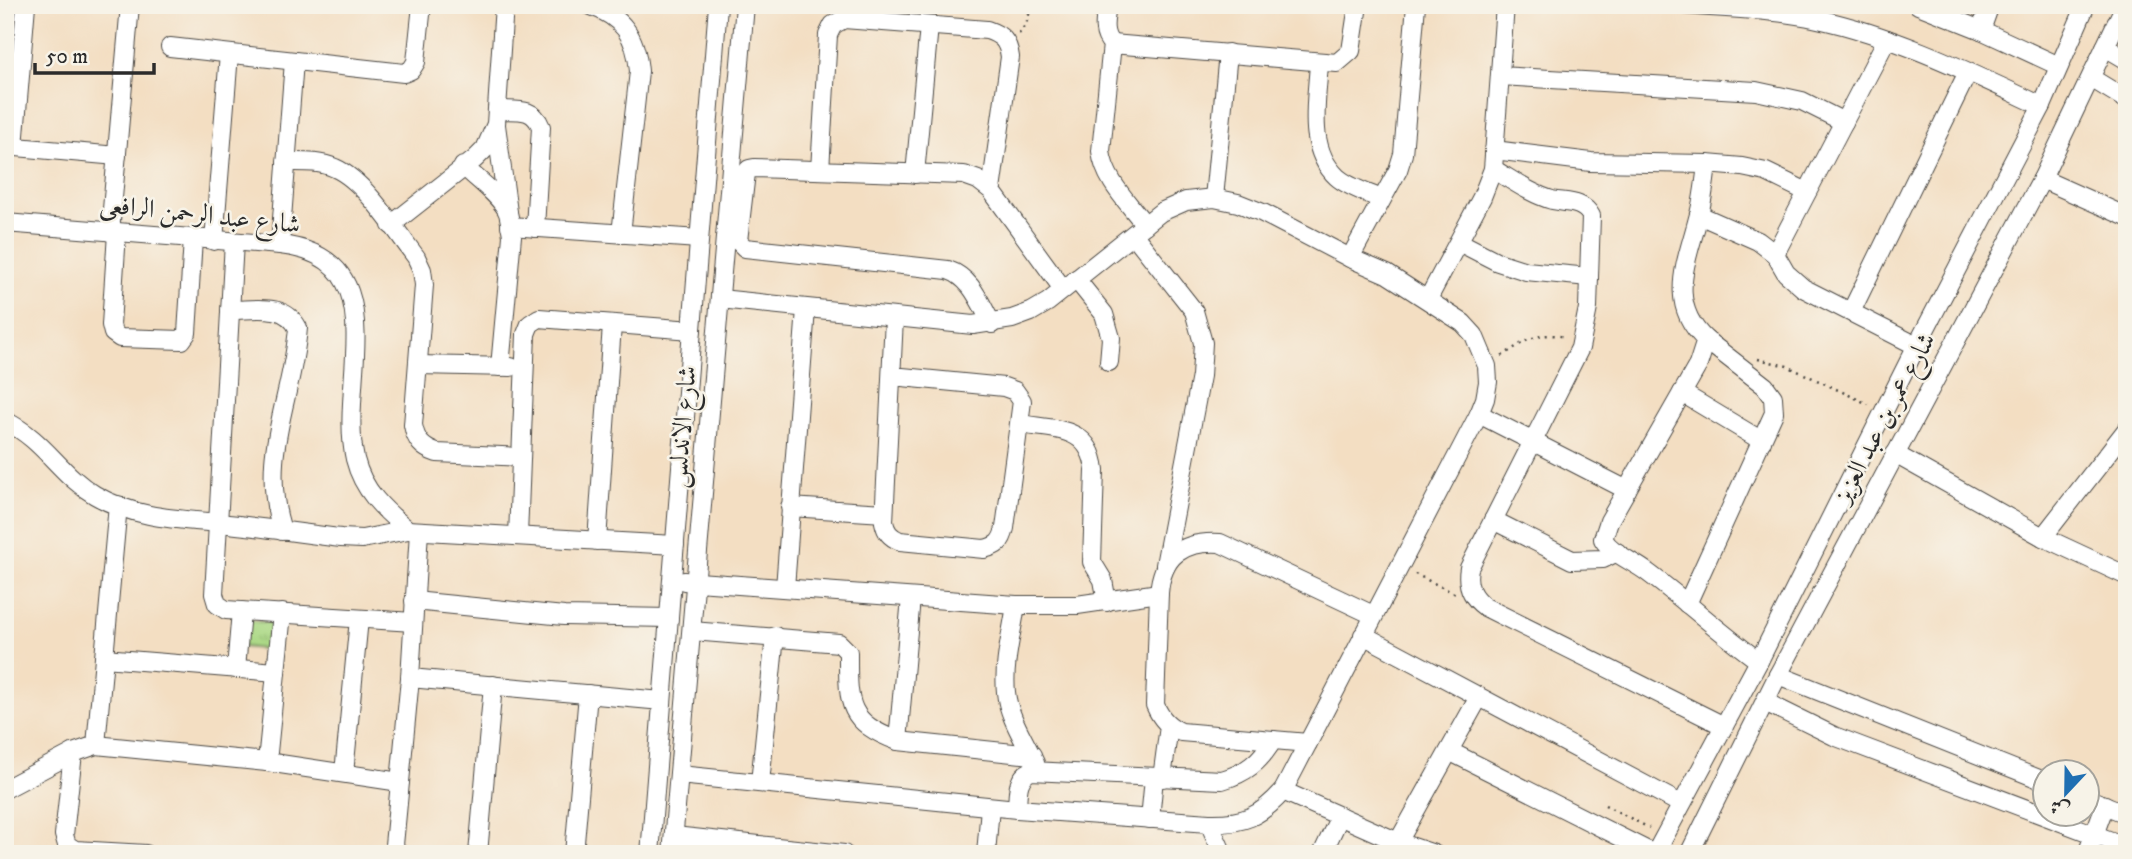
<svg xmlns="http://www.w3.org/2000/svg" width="2132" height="859" font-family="'IM FELL DW Pica',Amiri,serif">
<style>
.grass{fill:url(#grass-tufts);stroke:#6c8258;stroke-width:2}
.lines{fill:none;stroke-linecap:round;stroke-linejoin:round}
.minor-casing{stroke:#494642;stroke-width:20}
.path{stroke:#494642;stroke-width:2.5;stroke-dasharray:2 5;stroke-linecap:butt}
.minor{stroke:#fff;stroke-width:18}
.labels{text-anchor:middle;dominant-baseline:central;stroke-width:5;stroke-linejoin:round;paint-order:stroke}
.street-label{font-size:26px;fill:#2b2b2b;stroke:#f7f3e8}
</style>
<defs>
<pattern id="grass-tufts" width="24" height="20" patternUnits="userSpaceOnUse" patternTransform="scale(1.75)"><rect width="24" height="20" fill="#acd986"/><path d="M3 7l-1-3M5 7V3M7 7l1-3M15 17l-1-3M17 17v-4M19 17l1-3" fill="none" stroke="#94ba74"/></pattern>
</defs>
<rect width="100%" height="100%" fill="#f7f3e8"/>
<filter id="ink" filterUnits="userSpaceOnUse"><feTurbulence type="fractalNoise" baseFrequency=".0143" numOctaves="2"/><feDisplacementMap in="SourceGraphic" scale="14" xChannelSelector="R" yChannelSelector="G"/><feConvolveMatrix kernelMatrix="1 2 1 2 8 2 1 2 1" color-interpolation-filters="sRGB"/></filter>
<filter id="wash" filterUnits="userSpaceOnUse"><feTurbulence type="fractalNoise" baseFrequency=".00686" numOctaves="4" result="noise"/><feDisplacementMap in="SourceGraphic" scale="28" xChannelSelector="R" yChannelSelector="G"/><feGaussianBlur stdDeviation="1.57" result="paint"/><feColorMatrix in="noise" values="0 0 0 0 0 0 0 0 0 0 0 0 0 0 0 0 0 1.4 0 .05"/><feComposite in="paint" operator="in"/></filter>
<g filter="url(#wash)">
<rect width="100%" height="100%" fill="#f3dec2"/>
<path class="grass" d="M 245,620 L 275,623 L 272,650 L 243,647 Z"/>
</g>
<g filter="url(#ink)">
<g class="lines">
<g class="minor-casing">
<g id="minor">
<path d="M 589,5 C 623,17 636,36 639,71 L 621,234"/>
<path d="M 1107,5 C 1105,19 1101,34 1112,44 L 1101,151 C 1104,180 1129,203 1145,225"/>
<path d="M 1684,5 C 1728,9 1774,9 1818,19 C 1896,36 1969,72 2042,106"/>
<path d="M 1918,5 L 1981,30 L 2059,66"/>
<path d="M 1981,30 L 1990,5"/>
<path d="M 1112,44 L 1337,63 L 1351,51 L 1358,5"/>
<path d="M 170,47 L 404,73 L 411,70 L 416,62 L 422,5"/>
<path d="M 2105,47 L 2127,60"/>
<path d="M 1319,63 C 1317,101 1306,148 1337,177 C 1348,187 1368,193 1381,199"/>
<path d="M 1500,76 L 1756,91 L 1802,101 L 1844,122"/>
<path d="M 2091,78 L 2127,100"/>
<path d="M 497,110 C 516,111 533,106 541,127 L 535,228"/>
<path d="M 496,125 L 508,212"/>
<path d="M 5,146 L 117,156"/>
<path d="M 14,147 L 26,5"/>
<path d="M 1494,150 L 1591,162 L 1707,164 L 1742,167 L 1766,172 L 1807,192"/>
<path d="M 286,162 C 303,162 320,161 335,168 C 365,181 396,231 416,257 L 422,270 L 424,285 L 413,425 C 416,441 422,448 437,453 L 521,457"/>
<path d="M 1707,164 C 1705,182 1703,201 1698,218 C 1687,262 1666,303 1706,340 L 1698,365 L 1609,521 L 1603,539 C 1612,554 1633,561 1647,572 C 1685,600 1720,633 1759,661"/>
<path d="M 463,166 C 476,178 502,197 508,213 C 510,220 511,229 512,236 L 500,367"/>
<path d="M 1493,169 C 1512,180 1531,194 1552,200 C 1567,203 1583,201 1591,216 L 1588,308 L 1580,348 L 1469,568 C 1466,585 1471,597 1485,607 L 1724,726"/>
<path d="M 820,170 L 828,35 L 833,25 L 844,19 L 987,30 C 1002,35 1008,41 1010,57 L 991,190"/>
<path d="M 915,174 L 929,26"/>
<path d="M 2042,179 L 2127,217"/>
<path d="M 1214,198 L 1228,53"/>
<path d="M 1699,215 L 1758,241 L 1775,254 L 1786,273 L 1803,288 L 1917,346"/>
<path d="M 5,223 L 280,245 C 399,258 337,383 355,459 C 363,491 384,510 408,530 L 675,545"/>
<path d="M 391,225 L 475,159 L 485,149 L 496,124 L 504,5"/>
<path d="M 510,226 L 699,239"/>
<path d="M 110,232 L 130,5"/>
<path d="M 117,233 L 111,325 L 113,333 L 120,338 L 182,340 L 187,333 L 193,239"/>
<path d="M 1134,235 L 1194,311 L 1203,343 L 1201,376 L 1165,565"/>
<path d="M 214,241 L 229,54"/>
<path d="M 234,242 L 214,594 L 217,604 L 226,610 L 413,622"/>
<path d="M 1459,242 L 1498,262 L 1526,271 L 1589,277"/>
<path d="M 280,245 L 294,61"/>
<path d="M 1775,254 L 1887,39"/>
<path d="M 1350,258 L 1398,170 L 1403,154 L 1416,5"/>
<path d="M 1076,279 L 1104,314 L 1111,338 L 1109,362"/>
<path d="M 1428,299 L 1482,197 L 1493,169 L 1505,5"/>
<path d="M 230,310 C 256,310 284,302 298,328 C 292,402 258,454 282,531"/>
<path d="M 1851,312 L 1968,72"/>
<path d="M 992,324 C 980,303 972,278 948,270 L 745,248 L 738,241 L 746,173 L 749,169 L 754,168 L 964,175 L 978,180 L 991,190 L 1063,289"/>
<path d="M 418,365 L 511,367"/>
<path d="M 892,376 L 1004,387 L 1015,391 L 1022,401 L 1005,528 C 1002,542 997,546 984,549 L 900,541 C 890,537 886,532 884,522 L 894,318"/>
<path d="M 1682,393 L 1762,441"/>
<path d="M 1479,414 L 1627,490"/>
<path d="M 5,421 C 45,440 59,474 95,495 C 135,518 175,519 219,523 C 260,527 300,533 341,538 L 362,539 L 408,530"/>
<path d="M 1020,424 C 1056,430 1090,426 1095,470 L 1092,562 L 1103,580 L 1107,602"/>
<path d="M 1895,454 L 2043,537 L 2127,576"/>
<path d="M 790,507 L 884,513"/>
<path d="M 1493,520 L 1572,560 L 1603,559 L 1617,552"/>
<path d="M 518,536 L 526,334 L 530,324 L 539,318 L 692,330"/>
<path d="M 2043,537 L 2127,429"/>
<path d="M 597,541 L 612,325"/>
<path d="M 684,581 L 1016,605 L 1077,605 L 1159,593"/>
<path d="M 785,588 L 806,309"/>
<path d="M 414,601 L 564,616 L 669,618"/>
<path d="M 1687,604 L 1774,413 L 1773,397 L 1765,386 L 1706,340"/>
<path d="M 1016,605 C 1012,633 1003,664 1006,692 C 1008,716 1025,741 1035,763"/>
<path d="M 692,631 L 839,643 L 848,652 C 848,702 846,722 898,741 L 1032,755"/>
<path d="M 1363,635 L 1681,804"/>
<path d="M 104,658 L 276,672"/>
<path d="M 236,669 L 241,611"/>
<path d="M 1778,675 L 2044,781"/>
<path d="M 410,678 L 662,701"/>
<path d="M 1765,702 L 1834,736 L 2127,847"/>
<path d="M 898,741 L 911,598"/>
<path d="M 1308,743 L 1181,732 C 1168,726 1161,719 1155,705 L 1159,593 C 1162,555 1183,541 1220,543 L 1373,615"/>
<path d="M 96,745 L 118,505"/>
<path d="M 1449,751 L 1654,854"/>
<path d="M 73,753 L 64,835 L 67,845 L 75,850 L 146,854"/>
<path d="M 267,762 L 282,613"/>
<path d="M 344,773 L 359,619"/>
<path d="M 679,775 L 1017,809 L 1209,823 C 1243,824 1260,817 1283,791 L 1479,414 L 1485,399 L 1488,382 L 1487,366 L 1474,335 L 1463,323 L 1387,274 L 1350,258 L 1263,213 L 1238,203 L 1214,198 L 1186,201 L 1161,212 L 1048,302 L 1031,312 L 1012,319 L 973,325 L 720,299"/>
<path d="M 1162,778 L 1169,726"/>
<path d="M 760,783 L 775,636"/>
<path d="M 5,789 L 73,753 L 96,745 L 267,762 L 400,782"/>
<path d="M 1283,791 L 1398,842 L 1434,854"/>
<path d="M 2086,798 L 2127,814"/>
<path d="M 1017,809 C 1018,794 1016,778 1031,771 L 1222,780 C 1246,773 1260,762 1273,740"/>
<path d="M 1150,819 L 1154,778"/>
<path d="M 1209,823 L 1223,854"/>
<path d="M 674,836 L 844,854"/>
<path d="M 1398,842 L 1479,697"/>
<path d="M 398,854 L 394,845 L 410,678 L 419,531"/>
<path d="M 478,854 L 493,685"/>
<path d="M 574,854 L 588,694"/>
<path d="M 650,854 L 718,5"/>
<path d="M 672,854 L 745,5"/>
<path d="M 986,854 L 990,807"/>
<path d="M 1322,854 L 1340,816"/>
<path d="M 1655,854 L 1759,661 L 1913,353 L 2042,106 L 2086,5"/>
<path d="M 1689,854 L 1778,675 L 2042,179 L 2125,5"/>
<path d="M 2087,854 L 2105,805"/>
</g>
</g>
<g class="path">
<path d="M 1019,34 L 1026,24 L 1032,5"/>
<path d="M 1502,356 C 1527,340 1536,331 1566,337"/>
<path d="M 1758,359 L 1787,366 L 1868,404"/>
<path d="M 1415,574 L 1456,594"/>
<path d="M 1605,805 L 1649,828"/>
</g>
<use href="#minor" class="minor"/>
</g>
</g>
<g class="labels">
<g class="street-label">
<text transform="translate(200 215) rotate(6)">شارع عبد الرحمن الرافعى</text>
<text transform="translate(1885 418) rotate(-62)">شارع عمر بن عبد العزيز</text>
<text transform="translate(683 427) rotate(-85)">شارع الاندلس</text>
</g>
</g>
<rect width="2132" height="859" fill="none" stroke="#f7f3e8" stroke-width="28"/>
<g transform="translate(2066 793) rotate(202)"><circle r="33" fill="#f7f3e8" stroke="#a5a39c" stroke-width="2"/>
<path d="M0-5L12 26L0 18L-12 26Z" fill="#1f6fb2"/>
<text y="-10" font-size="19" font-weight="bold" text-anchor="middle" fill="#2b2b2b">ش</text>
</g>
<path d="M35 63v10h119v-10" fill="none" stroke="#2b2b2b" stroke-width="3.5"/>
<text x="46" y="63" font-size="21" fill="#2b2b2b" stroke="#f7f3e8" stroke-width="5" paint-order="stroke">50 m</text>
</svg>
